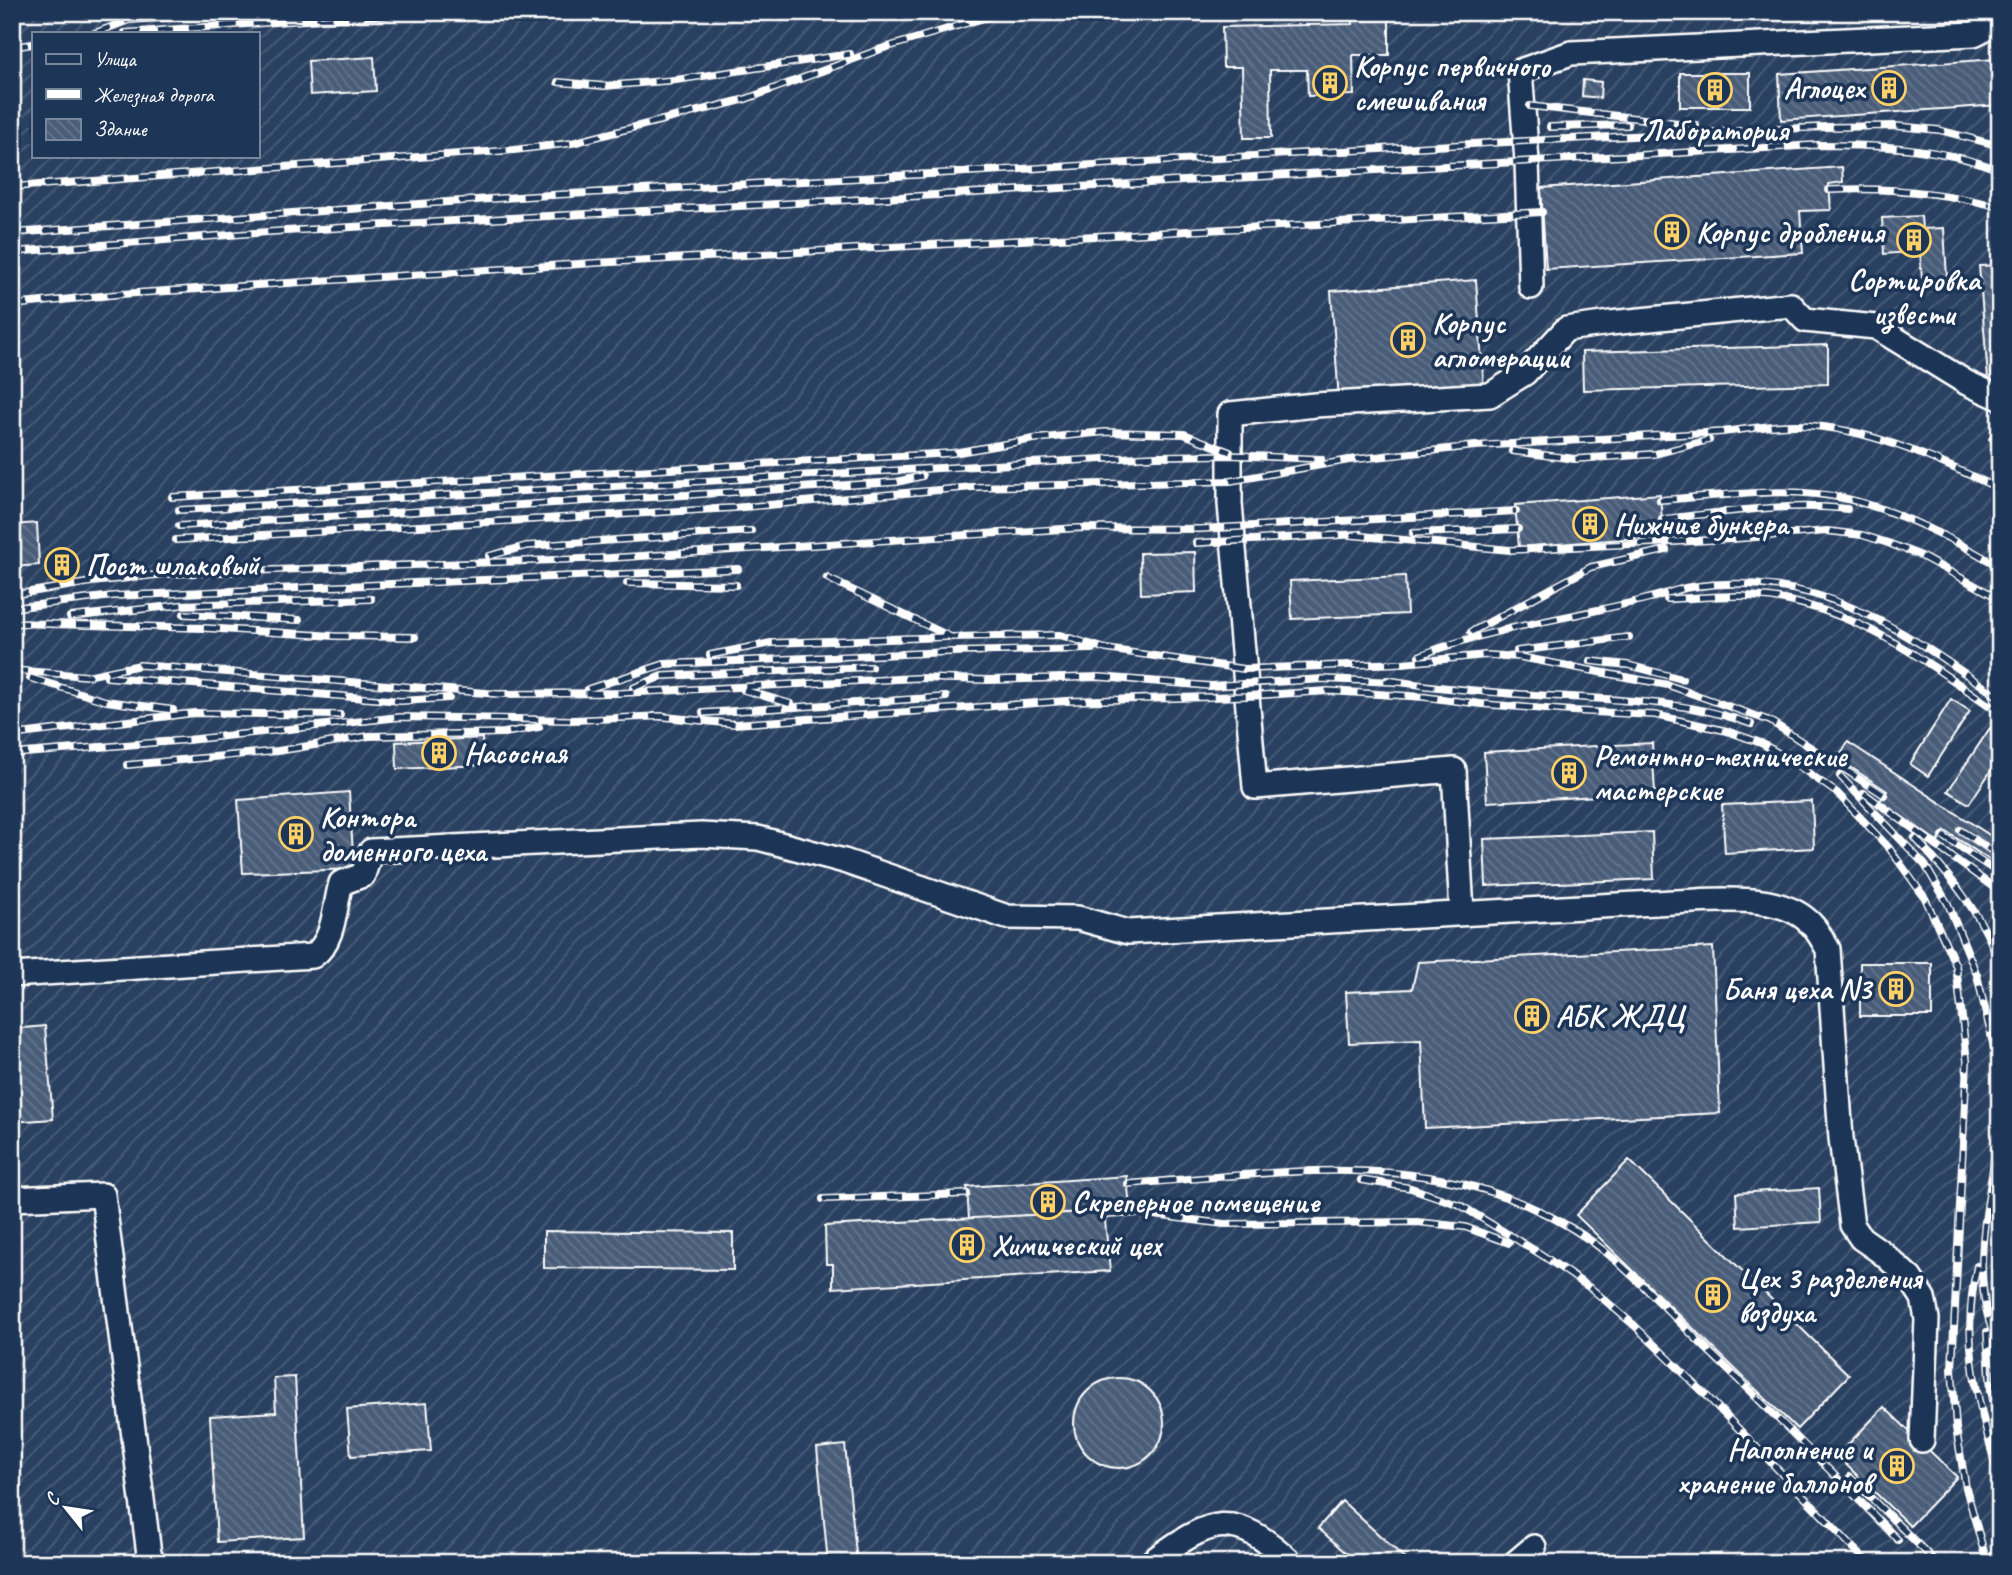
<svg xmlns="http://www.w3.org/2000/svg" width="2012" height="1575" font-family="Caveat,sans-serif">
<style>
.industrial{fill:url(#industrial-furrows);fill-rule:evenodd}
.building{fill:url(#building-back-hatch);stroke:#fff;stroke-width:2}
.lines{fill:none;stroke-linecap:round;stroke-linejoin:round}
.minor-casing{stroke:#fff;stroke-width:28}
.minor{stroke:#1d3557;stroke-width:23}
.rail-casing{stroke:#fff;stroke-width:8}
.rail{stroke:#1d3557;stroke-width:5;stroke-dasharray:16;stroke-linecap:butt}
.labels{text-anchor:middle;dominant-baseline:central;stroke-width:7;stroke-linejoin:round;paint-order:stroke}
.poi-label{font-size:30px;font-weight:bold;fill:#fff;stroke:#1d3557;text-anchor:start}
</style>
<defs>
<pattern id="industrial-furrows" width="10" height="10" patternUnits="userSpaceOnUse" patternTransform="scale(1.75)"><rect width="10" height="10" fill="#2a4161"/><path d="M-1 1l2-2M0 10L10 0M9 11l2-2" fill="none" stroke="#4a5e79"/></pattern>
<pattern id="building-back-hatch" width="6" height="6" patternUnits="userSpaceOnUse" patternTransform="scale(1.75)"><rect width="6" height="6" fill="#4a5d79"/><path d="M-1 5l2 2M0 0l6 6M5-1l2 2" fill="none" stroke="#65758d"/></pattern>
</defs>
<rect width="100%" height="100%" fill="#1d3557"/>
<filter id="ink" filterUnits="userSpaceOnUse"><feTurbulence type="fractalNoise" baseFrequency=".0143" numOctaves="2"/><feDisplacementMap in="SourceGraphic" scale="14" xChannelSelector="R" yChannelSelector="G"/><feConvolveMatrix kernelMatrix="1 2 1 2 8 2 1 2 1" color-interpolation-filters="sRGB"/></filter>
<g filter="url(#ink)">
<path class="industrial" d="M 12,12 L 2000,12 L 2000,1563 L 12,1563 ZM 33,33 L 257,33 L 257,156 L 33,156 Z"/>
<g class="building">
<path d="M 1353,12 L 1389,12 L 1389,55 L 1353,55 L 1354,95 L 1308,96 L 1307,70 L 1270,70 L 1271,138 L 1244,138 L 1242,67 L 1223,67 L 1222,27 L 1353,24 Z"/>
<path d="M 374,57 L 376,91 L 310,95 L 308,61 Z"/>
<path d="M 1997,59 L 2000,105 L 1781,120 L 1779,74 Z"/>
<rect x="1680" y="73" width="70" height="34"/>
<path d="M 1583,80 L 1601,82 L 1600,98 L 1582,96 Z"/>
<path d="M 1842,167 L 1843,182 L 1829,184 L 1831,210 L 1800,211 L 1803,253 L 1546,269 L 1541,188 Z"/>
<path d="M 1921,216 L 1922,229 L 1944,228 L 1947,278 L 1922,280 L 1920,251 L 1884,254 L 1882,218 Z"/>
<path d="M 2000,265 L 2000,390 L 1989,391 L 1979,266 Z"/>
<path d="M 1476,280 L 1484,390 L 1339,400 L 1331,291 Z"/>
<path d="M 1828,345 L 1828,384 L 1583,390 L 1582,352 Z"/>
<path d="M 1998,422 L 2000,423 L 2000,445 L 1989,439 Z"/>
<path d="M 1660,494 L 1663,536 L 1519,547 L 1515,505 Z"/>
<path d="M 37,523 L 39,565 L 12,567 L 12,525 Z"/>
<path d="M 1746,523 L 1747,533 L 1717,536 L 1716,526 Z"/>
<path d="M 1195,552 L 1196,592 L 1141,594 L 1140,553 Z"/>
<path d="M 72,561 L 72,568 L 53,569 L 53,562 Z"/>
<path d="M 1405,576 L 1407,614 L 1292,619 L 1290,581 Z"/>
<path d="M 1951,699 L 1970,711 L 1928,776 L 1910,764 Z"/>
<path d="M 1990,728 L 2000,735 L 2000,757 L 1969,804 L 1948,791 Z"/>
<path d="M 482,738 L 483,765 L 397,769 L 396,742 Z"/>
<path d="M 1848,742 L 2000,842 L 2000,858 L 1996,864 L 1945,831 L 1938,842 L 1880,801 L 1887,791 L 1838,759 Z"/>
<path d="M 1652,743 L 1655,793 L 1487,802 L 1484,752 Z"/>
<path d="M 349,792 L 354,869 L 243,873 L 238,800 Z"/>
<path d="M 1812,801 L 1814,848 L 1725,853 L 1722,805 Z"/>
<path d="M 1652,832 L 1654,879 L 1486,886 L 1484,839 Z"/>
<path d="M 1713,947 L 1720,1113 L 1425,1128 L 1421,1040 L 1349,1043 L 1346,992 L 1412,989 L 1418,962 Z"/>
<rect x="1860" y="963" width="72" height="53"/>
<path d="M 45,1026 L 53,1119 L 12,1122 L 12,1029 Z"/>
<path d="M 1629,1160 L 1849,1375 L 1797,1429 L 1576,1215 Z"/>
<path d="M 1127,1176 L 1130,1209 L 969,1219 L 967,1187 Z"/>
<path d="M 1819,1188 L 1821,1222 L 1738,1227 L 1736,1193 Z"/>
<path d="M 1104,1211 L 1110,1271 L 833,1288 L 833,1264 L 826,1264 L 825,1226 Z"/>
<path d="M 544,1231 L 733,1233 L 733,1270 L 544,1268 Z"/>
<path d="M 295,1377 L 304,1537 L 217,1542 L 210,1416 L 276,1412 L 274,1378 Z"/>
<circle cx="1119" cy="1423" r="45"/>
<path d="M 427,1403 L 431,1451 L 351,1456 L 347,1409 Z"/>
<path d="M 1884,1407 L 1957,1477 L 1910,1526 L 1837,1456 Z"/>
<path d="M 845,1445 L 857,1563 L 828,1563 L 817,1448 Z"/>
<path d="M 1342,1501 L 1410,1563 L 1357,1563 L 1318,1528 Z"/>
</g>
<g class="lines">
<g class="minor-casing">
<g id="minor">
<path d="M 1531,287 L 1527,161 L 1520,71 L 1571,53 L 1974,34 L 2000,21"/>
<path d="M 1462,913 L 1454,770 L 1255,787 L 1230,504 L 1230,414 L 1315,405 L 1490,395 L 1525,373 L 1566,329 L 1610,323 L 1791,305 L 1805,320 L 1876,327 L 1967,383 L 2000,398"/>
<path d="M 12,975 L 313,956 C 335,940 334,908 341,883 L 363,875 L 371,851 L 701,835 L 758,838 L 844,861 L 1007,917 L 1078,918 L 1128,932 L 1673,902 C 1714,901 1784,891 1813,926 C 1819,933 1823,941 1828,949 L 1841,1138 L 1852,1225 L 1861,1238 L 1881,1252 L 1910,1278 L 1923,1298 L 1927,1319 L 1922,1440"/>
<path d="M 12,1199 L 103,1195 L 149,1554 L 153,1563"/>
<path d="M 1150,1563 C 1211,1518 1232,1508 1292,1563"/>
<path d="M 1515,1563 L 1534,1547"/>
</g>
</g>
<use href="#minor" class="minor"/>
<g class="rail-casing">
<g id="rail">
<path d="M 1995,12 L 2000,16"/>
<path d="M 95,33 L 129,20 L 241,12"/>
<path d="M 125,33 L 289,21 L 444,12"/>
<path d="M 12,47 L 33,44"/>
<path d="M 558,82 L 604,86 L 676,80 L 850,54"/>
<path d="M 1530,106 L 1696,125"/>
<path d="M 1550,127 L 1628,125"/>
<path d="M 12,187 L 514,150 L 572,143 L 746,99 L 881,49 L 1004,12"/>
<path d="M 1829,190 C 1888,187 1943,192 2000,207"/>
<path d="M 12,233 L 533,196 L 1525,141 L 1826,127 L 1896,126 L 1939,130 L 2000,146"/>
<path d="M 12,252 L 268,232 L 453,221 L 777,204 L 1817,145 C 1882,145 1938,147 2000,170"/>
<path d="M 12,305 L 121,294 L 594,263 L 1542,212"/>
<path d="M 1512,451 L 1575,459 L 1655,454 L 1709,440"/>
<path d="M 172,497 L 953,453 L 1034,439 L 1105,432 L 1184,434 L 1230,452"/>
<path d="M 1660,500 C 1717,496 1787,486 1843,498 C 1898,510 1951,538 2000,567"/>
<path d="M 179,510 L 1157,456 L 1230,455 L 1321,459"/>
<path d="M 1662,519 C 1722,513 1786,502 1847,509"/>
<path d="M 179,526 L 897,482 L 922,476"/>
<path d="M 1413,533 L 1518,529"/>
<path d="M 1351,535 L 1510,550 L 1732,539 L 1827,531 L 1862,535 L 1888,543 L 1919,555 L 2000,599"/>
<path d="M 176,540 L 733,508 L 973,487 L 1230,481 L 1349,460 L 1475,446 L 1723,432 C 1753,428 1785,423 1815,426 C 1879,432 1942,462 2000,489"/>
<path d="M 1196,543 L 1360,534"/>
<path d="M 489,556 L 526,546 L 751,531"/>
<path d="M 827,578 L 951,637 L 1060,635 L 1106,649 L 1244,669 L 1403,663 L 1486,655 L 1520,657 L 1668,685 L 1770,721 L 1884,795"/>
<path d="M 627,583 L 736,585"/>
<path d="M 12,595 L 92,582 L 165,574 L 610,558 L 1078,528 L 1200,529 L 1516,511"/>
<path d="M 1667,599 C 1703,598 1744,593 1779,599 C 1867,615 1928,663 2000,713"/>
<path d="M 12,608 L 113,596 L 738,569"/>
<path d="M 184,614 L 299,620"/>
<path d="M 70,617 L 180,605 L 371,599"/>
<path d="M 12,623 L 204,628 L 334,636 L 415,637"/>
<path d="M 1471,632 L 1591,567 L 1666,550"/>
<path d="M 1517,651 L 1629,637"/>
<path d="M 710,655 L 771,643 L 947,637"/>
<path d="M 1419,656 C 1475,633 1534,624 1593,611 C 1612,607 1631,603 1650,598 C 1663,595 1677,589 1691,587 C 1820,569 1900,628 2000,698"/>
<path d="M 1590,661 L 1628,665 L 1682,679"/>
<path d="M 12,670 L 87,676 L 140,665 L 498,694 L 620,693 L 917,678 L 988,680 L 1100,677 L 1210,686 L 1323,679 L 1396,682"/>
<path d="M 107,677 L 401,701 L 449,698"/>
<path d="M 30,678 L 106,701 L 173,710"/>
<path d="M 1387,680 C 1448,690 1509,694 1570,697 C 1632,701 1692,702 1751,724"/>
<path d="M 633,688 L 662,676 L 871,667"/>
<path d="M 588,689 L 664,664 L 950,652 L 1092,649"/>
<path d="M 744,690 L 791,704"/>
<path d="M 703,713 L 946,697"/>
<path d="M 655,716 L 735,724 L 1066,701 L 1247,696 L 1329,691 L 1425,697 L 1481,704 L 1572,711 L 1655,715 L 1727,731 L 1761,743 L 1787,758 L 1837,793 L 1889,848 L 1925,898 L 1956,966 L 1967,1061 L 1952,1369 L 1956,1428 L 1966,1488 L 1987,1563"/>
<path d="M 12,735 L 194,713 L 340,715"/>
<path d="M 12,754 L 188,740 L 400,717 L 573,720 L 665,716"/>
<path d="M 127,765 L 278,751 L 369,736 L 504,733 L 539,727"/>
<path d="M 1840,776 L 1925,865 L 1948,904 L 1977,975 L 2000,1073"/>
<path d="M 1864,793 L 2000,892"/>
<path d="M 1960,830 L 2000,856"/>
<path d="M 1943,836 L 2000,874"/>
<path d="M 1915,838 C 1949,875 1986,918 2000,967"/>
<path d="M 1996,1064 C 1997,1083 2000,1104 1999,1123 C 1992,1200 1964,1275 2000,1350"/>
<path d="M 1361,1180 L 1411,1188 L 1460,1205 L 1542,1255 L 1593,1290 L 1635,1326 L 1702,1391 L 1868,1563"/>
<path d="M 1128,1184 C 1229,1177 1339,1161 1440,1179 C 1499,1190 1561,1215 1608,1254 C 1645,1285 1679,1323 1715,1357 C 1777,1417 1838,1478 1898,1540"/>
<path d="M 823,1199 L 967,1194"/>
<path d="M 1105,1215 L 1139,1213 L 1224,1224 L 1417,1222 L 1465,1227 L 1509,1243"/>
<path d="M 1977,1266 C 1959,1344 1980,1407 2000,1482"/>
<path d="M 1987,1332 L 1991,1391 L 2000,1429"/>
<path d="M 1850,1477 L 1937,1563"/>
</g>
</g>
<use href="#rail" class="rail"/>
</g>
</g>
<defs>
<g id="building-ring" transform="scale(1.75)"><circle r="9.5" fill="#1d3557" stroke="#ffd166" stroke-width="1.5"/><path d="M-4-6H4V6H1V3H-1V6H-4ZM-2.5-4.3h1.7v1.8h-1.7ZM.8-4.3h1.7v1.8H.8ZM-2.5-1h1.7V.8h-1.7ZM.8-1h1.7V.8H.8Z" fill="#ffd166"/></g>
</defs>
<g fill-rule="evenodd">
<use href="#building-ring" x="1330" y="83"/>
<use href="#building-ring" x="1889" y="88"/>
<use href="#building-ring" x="1715" y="90"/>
<use href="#building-ring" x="1672" y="232"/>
<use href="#building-ring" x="1914" y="240"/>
<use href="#building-ring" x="1408" y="340"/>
<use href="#building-ring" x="1590" y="524"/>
<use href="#building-ring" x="62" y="565"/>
<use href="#building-ring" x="439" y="753"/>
<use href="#building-ring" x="1569" y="773"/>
<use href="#building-ring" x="296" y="834"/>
<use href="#building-ring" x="1896" y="989"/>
<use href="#building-ring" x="1532" y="1016"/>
<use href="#building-ring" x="1048" y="1202"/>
<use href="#building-ring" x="967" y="1245"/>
<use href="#building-ring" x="1713" y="1295"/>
<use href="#building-ring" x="1897" y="1466"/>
</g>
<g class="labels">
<g class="poi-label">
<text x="1354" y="66">Корпус первичного<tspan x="1354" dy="34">смешивания</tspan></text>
<text x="1864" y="88" text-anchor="end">Аглоцех</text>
<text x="1715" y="130" text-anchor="middle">Лаборатория</text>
<text x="1696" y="232">Корпус дробления</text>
<text x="1914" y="280" text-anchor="middle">Сортировка<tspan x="1914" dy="34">извести</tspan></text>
<text x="1432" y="323">Корпус<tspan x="1432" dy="34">агломерации</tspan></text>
<text x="1614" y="524">Нижние бункера</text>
<text x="86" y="565">Пост шлаковый</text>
<text x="464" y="753">Насосная</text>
<text x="1594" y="756">Ремонтно-технические<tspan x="1594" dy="34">мастерские</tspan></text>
<text x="320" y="817">Контора<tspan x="320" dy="34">доменного цеха</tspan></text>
<text x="1871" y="989" text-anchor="end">Баня цеха N3</text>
<text x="1556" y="1016">АБК ЖДЦ</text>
<text x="1072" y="1202">Скреперное помещение</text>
<text x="992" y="1245">Химический цех</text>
<text x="1738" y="1278">Цех 3 разделения<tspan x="1738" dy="34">воздуха</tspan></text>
<text x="1872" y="1449" text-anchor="end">Наполнение и<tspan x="1872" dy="34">хранение баллонов</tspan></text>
</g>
</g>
<rect width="2012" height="1575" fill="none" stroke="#1d3557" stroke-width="42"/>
<rect x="21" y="21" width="1970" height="1533" fill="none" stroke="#fff" stroke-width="2.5" filter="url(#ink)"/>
<rect x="32" y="32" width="228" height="126" fill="#1d3557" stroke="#77869a" stroke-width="2"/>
<rect x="46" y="54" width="35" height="10" fill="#1d3557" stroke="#77869a" stroke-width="2"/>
<text x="94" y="66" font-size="21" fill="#ffffff">Улица</text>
<rect x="46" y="89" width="35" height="10" fill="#ffffff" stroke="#77869a" stroke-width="2"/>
<text x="94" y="102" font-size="21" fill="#ffffff">Железная дорога</text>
<rect x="46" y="119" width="35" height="21" fill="url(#building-back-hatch)" stroke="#77869a" stroke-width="2"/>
<text x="94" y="136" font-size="21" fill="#ffffff">Здание</text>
<g transform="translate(66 1508) rotate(300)" stroke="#1d3557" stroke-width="5" paint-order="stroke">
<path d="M0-5L12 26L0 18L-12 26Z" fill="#ffffff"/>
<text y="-10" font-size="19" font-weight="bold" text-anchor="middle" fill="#ffffff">С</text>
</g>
</svg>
